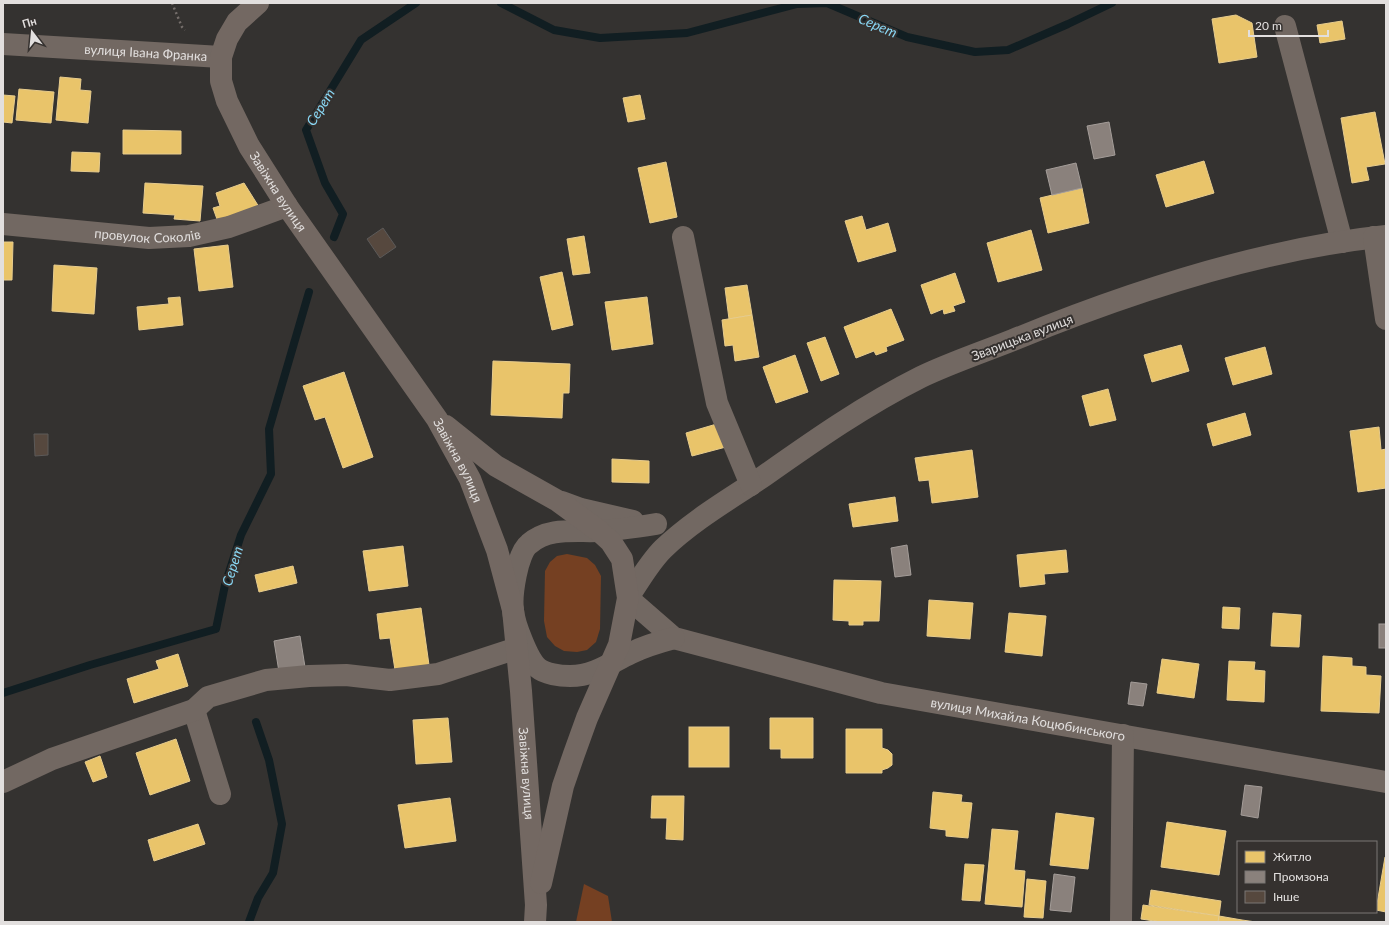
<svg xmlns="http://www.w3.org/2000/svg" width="1389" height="925" font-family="Lato,sans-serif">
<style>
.green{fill:#754022}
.homes{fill:#e9c46a;stroke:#e7cc8d}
.industry{fill:#8a817c;stroke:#a49d99}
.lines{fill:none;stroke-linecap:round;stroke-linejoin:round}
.stream{stroke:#111e22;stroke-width:8}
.building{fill:#56483e;stroke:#5c5a59}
.path{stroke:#756e6b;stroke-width:2.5;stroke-dasharray:2 3;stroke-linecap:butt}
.minor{stroke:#726862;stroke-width:22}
.major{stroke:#736862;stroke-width:22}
.labels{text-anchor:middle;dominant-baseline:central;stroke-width:4;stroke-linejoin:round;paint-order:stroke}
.street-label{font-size:13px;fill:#e2dfde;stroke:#35312f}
.water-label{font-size:14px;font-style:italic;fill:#89d7f4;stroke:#35312f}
</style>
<rect width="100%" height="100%" fill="#343230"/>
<g class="green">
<path d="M 567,554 L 587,558 L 595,565 L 601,576 L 600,629 L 596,642 L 587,650 L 577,652 L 564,651 L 555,646 L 547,637 L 544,621 L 545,571 L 550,562 L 557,556 Z"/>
<path d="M 584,884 L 608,896 L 612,922 L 576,922 Z"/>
</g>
<g class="homes">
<path d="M 1236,15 L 1252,23 L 1257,57 L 1219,63 L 1212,19 Z"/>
<path d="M 1342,21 L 1345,39 L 1320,43 L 1317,25 Z"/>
<path d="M 60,77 L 81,79 L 80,90 L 91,91 L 88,123 L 56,120 Z"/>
<path d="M 19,89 L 54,92 L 51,123 L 16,120 Z"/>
<path d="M 3,95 L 15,96 L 12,123 L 3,122 Z"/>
<path d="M 640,95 L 645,119 L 628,122 L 623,98 Z"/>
<path d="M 1375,112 L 1385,164 L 1366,167 L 1369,180 L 1352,183 L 1341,118 Z"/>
<path d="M 123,130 L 181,131 L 181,154 L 123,154 Z"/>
<path d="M 72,152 L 100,153 L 99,172 L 71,171 Z"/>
<path d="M 1204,161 L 1214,193 L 1166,207 L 1156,175 Z"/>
<path d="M 666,162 L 677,217 L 650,223 L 638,168 Z"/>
<path d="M 145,183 L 203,186 L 200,221 L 174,219 L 175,215 L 143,213 Z"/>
<path d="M 244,183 L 259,207 L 218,222 L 213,208 L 220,206 L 216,193 Z"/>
<path d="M 1082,188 L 1089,223 L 1048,233 L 1040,198 Z"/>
<path d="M 862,216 L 866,230 L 888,223 L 896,251 L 858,262 L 845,221 Z"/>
<path d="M 1031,230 L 1042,270 L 998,282 L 987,243 Z"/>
<path d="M 584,236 L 590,273 L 573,275 L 567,239 Z"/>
<path d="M 3,242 L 13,242 L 12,280 L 3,280 Z"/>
<path d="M 228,245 L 233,287 L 199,291 L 194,249 Z"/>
<path d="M 54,265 L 97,268 L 94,314 L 52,311 Z"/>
<path d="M 562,272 L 573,325 L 552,330 L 540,277 Z"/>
<path d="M 955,273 L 965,302 L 953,306 L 955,311 L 944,314 L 943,309 L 931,314 L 921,285 Z"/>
<path d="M 747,285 L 752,315 L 729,319 L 725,288 Z"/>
<path d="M 180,297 L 183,325 L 139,330 L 137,307 L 169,304 L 168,298 Z"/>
<path d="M 647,297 L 653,344 L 612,350 L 605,302 Z"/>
<path d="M 891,309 L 904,340 L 886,347 L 887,351 L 876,355 L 874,351 L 856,358 L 844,327 Z"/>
<path d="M 752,315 L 759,357 L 735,361 L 733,345 L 725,346 L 722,320 Z"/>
<path d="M 825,337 L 839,374 L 821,381 L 807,343 Z"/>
<path d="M 1181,345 L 1189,371 L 1152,382 L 1144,355 Z"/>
<path d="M 1265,347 L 1272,374 L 1233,385 L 1225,358 Z"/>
<path d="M 795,355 L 808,392 L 776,403 L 763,367 Z"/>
<path d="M 493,361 L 570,364 L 569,393 L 563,393 L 562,418 L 491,415 Z"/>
<path d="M 344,372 L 373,457 L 343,468 L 325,417 L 315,420 L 303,386 Z"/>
<path d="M 1108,389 L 1116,420 L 1090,426 L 1082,396 Z"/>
<path d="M 1245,413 L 1251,435 L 1213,446 L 1207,424 Z"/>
<path d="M 720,423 L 726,447 L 692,456 L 686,433 Z"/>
<path d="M 1379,427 L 1381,450 L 1386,449 L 1386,488 L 1358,492 L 1350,431 Z"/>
<path d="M 972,450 L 978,497 L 932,503 L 929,480 L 919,481 L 915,458 Z"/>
<path d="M 612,459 L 649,461 L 649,483 L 612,482 Z"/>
<path d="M 895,497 L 898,521 L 853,527 L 849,504 Z"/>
<path d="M 403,546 L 408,586 L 369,591 L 363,551 Z"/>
<path d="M 1066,550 L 1068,572 L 1044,574 L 1045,584 L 1020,587 L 1017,555 Z"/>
<path d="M 293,566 L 297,583 L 259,592 L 255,575 Z"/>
<path d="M 834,580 L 881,581 L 879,621 L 863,621 L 863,625 L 849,625 L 849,621 L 833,620 Z"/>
<path d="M 929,600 L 973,603 L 970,639 L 927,636 Z"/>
<path d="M 1223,607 L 1240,608 L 1239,629 L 1222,628 Z"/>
<path d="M 421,608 L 429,665 L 395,670 L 390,638 L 380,639 L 377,614 Z"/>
<path d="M 1009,613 L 1046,616 L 1042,656 L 1005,652 Z"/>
<path d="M 1273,613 L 1301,615 L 1299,647 L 1271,646 Z"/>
<path d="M 178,654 L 188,686 L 134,703 L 127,679 L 159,669 L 156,661 Z"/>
<path d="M 1323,656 L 1352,658 L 1352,666 L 1366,667 L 1366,675 L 1381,676 L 1379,713 L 1321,711 Z"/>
<path d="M 1162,659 L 1199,664 L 1194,698 L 1157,693 Z"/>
<path d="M 1229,661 L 1255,662 L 1254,670 L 1265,671 L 1264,702 L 1227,700 Z"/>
<path d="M 448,718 L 452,762 L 416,764 L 413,720 Z"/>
<path d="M 770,718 L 813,718 L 813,758 L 781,758 L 781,749 L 770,749 Z"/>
<rect x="689" y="727" width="40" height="40"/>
<path d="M 846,729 L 882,729 L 882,748 L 888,750 L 892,754 L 892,765 L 888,768 L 882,770 L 882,773 L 846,773 Z"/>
<path d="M 176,739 L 190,781 L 150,795 L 136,753 Z"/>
<path d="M 100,756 L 107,777 L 93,782 L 85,762 Z"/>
<path d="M 933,792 L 962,795 L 961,802 L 972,803 L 968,838 L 946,836 L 946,830 L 930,828 Z"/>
<path d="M 652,796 L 684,796 L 683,840 L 666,839 L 667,818 L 651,818 Z"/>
<path d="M 450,798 L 456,841 L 405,848 L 398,805 Z"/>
<path d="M 1056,813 L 1094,818 L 1088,869 L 1050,865 Z"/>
<path d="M 1167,822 L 1226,831 L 1219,875 L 1161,867 Z"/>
<path d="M 198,824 L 205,844 L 154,861 L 148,840 Z"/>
<path d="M 992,829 L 1018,831 L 1014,870 L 1025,871 L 1022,907 L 985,904 Z"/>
<path d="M 1385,857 L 1386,858 L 1386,912 L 1376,910 Z"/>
<path d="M 965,864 L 984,865 L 980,901 L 962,900 Z"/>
<path d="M 1027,879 L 1046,881 L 1043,918 L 1024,917 Z"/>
<path d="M 1151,890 L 1221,901 L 1219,916 L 1149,905 Z"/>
<path d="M 1143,905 L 1219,916 L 1218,922 L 1161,922 L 1141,919 Z"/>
<path d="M 1219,916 L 1242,920 L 1256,922 L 1218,922 Z"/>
</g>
<g class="industry">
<path d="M 1109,122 L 1115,155 L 1094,159 L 1087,126 Z"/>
<path d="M 1076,163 L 1082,188 L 1052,195 L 1046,170 Z"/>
<path d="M 907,545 L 911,575 L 895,577 L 891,548 Z"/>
<rect x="1379" y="624" width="7" height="24"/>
<path d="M 300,636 L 305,667 L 279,672 L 274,641 Z"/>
<path d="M 1131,682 L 1147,684 L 1143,706 L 1128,704 Z"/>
<path d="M 1245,785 L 1262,787 L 1258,818 L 1241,815 Z"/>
<path d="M 1054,874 L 1075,877 L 1071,912 L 1050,910 Z"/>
</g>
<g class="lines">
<g class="stream">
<path d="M 501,3 L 554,30 L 600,38 L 687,33 L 797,4 L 827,3 L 907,37 L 975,52 L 1008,50 L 1068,24 L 1112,3"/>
<path d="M 334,237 L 343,214 L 325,183 L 306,130 L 361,40 L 416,3"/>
<path d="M 3,693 L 90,665 L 216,629 L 225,585 L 241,535 L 271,474 L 269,429 L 309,292"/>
<path d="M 249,922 L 258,898 L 273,873 L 282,824 L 269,760 L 256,722"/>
</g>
</g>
<g class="building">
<path d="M 383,228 L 396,247 L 380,258 L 367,239 Z"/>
<path d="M 34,434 L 48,434 L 48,455 L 35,456 Z"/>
</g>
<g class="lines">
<path class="path" d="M 172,3 L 182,27 L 185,30"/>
<g class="minor">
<path d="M 1285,26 L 1342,242"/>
<path id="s1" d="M 3,44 L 221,57"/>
<path id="s2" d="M 3,224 L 149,238 L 189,236 L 229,227 L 287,206"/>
<path id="s3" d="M 1386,236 C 1260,249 1130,292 1013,340 C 983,352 950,363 921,377 C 865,405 815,440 764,476 C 730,499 693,520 663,549 C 649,563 639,581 628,598 L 674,638 L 881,693 L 1386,782"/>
<path d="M 683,237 L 717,403 L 751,485"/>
<path d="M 1374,237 L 1386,319"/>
<path d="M 562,502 L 581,509 L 633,521"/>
<path d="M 656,524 C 637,527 618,530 599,531 C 574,532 549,527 529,544 C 517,553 511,596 513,610 C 514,623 528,660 538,668 C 545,674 560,676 570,676 C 595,676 610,663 631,653 C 645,646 659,642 674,638"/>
<path d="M 194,710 L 220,794"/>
<path d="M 3,782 L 52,759 L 194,710 L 208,697 L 266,680 L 309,676 L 346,675 L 390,680 L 438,674 L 517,648"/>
<path d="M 1121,922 L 1123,735"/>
</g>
<g class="major">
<path id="s4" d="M 258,3 L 237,22 L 227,39 L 221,57 L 221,81 L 227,101 L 249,146 L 287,206 L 437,419 L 470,479 L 497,550 L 513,610 L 521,691 L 536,905 L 535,922"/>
<path d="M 446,426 L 496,466 L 558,501 L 599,531 L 611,542 L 622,559 L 628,598 L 619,645 L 587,718 L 574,754 L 563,786 L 541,883"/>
</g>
</g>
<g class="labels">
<g class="street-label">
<text stroke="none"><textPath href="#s1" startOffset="143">вулиця Івана Франка</textPath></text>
<text stroke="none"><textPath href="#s4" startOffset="216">Завіжна вулиця</textPath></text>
<text stroke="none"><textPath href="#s2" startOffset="145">провулок Соколів</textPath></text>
<text transform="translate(1022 337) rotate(-21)">Зварицька вулиця</text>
<text stroke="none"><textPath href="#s4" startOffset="540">Завіжна вулиця</textPath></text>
<text stroke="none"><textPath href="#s3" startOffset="1283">вулиця Михайла Коцюбинського</textPath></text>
<text stroke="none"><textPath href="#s4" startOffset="864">Завіжна вулиця</textPath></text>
</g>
<g class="water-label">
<text transform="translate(878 25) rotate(23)">Серет</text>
<text transform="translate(320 107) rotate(-58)">Серет</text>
<text transform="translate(232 566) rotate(-73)">Серет</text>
</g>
</g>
<rect width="1389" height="925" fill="none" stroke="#e2dfde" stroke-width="8"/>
<rect x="1237" y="841" width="140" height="72" fill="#35312f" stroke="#7a7775"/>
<rect x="1245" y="851" width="20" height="12" fill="#e9c46a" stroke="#7a7775"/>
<text x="1273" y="861" font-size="12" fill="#e2dfde">Житло</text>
<rect x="1245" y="871" width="20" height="12" fill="#8a817c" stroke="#7a7775"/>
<text x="1273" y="881" font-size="12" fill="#e2dfde">Промзона</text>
<rect x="1245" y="891" width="20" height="12" fill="#56483e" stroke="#7a7775"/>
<text x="1273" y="901" font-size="12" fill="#e2dfde">Інше</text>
<g transform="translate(32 32) rotate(344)" stroke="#35312f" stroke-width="3" paint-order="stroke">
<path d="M0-3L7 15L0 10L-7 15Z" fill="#e2dfde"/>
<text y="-6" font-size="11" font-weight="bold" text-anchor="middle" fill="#e2dfde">Пн</text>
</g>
<path d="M1249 30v6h79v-6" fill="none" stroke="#e2dfde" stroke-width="2"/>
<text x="1255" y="30" font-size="12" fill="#e2dfde" stroke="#35312f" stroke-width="3" paint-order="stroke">20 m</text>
</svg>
